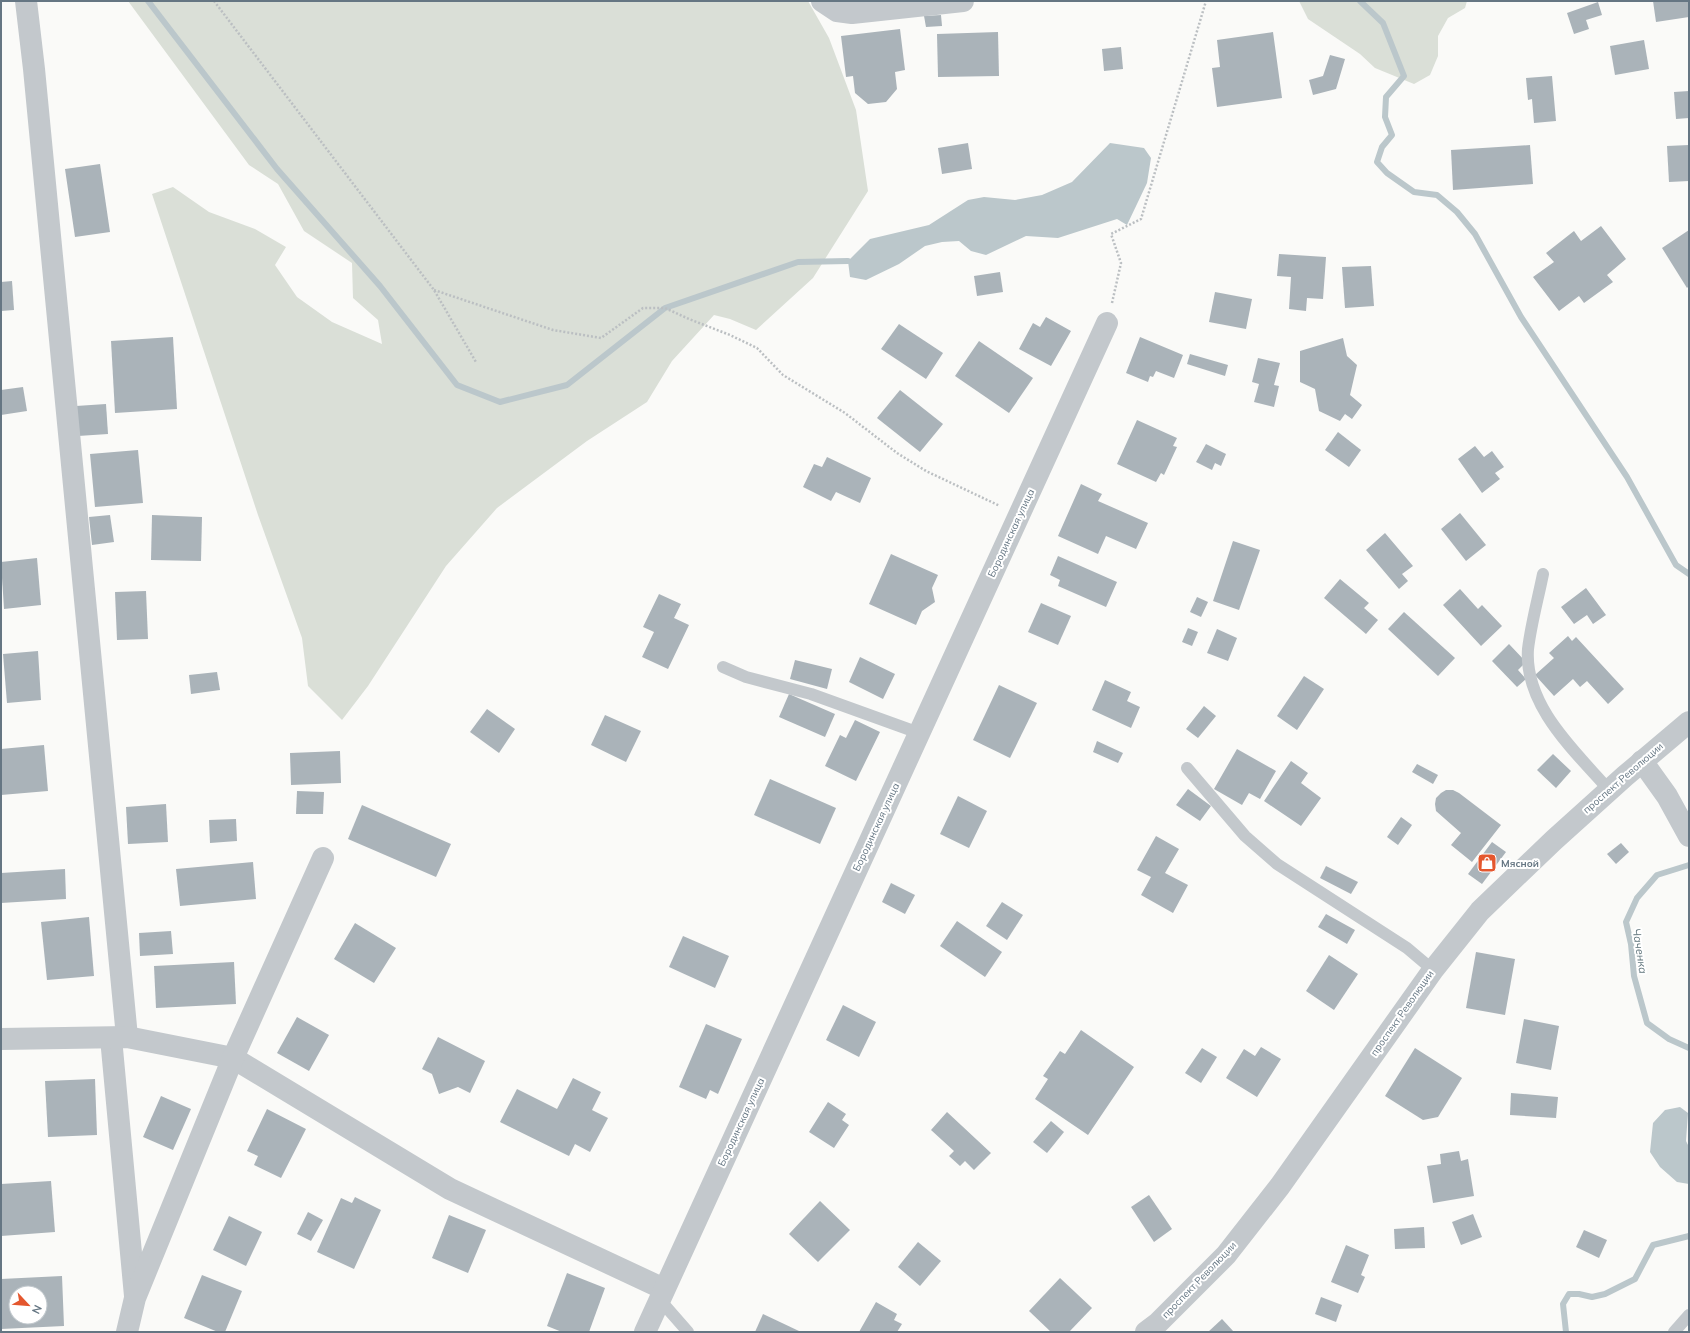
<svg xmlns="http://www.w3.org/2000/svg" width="1690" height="1333" font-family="Mulish,sans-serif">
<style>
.green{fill:#dadfd7}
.water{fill:#bbc7cb}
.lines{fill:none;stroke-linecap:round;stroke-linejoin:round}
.stream{stroke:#bbc7cb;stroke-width:6}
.building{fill:#aab3b9;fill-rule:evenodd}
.path{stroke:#bbbfc2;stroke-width:2.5;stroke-dasharray:2 2;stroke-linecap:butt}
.service{stroke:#c3c8cc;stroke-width:12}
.minor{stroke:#c3c8cc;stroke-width:22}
.tertiary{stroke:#c3c8cc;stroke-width:22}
.labels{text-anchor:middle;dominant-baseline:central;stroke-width:4;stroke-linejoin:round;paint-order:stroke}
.street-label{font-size:10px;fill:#657683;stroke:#fff}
.poi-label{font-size:10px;font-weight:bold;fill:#657683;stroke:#fff;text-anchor:start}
.water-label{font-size:11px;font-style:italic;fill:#60757c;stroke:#fff}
</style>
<rect width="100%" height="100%" fill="#fafaf8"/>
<g class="green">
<path d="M 128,1 L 808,1 L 829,38 L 856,110 L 868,191 L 813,278 L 756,330 L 730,319 L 714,315 L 672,361 L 647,402 L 587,441 L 497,508 L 446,566 L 368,686 L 342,720 L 308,686 L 302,638 L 258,515 L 152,194 L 173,187 L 209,212 L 255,229 L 286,247 L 275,265 L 297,297 L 332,322 L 382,344 L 378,320 L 353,298 L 352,263 L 304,231 L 278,184 L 249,165 Z"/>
<path d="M 1299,1 L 1467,1 L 1465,8 L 1448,18 L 1438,36 L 1438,56 L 1430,75 L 1414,84 L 1375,68 L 1360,54 L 1308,19 Z"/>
</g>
<g class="water">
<path d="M 1110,143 L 1144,148 L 1151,158 L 1147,183 L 1127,225 L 1117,219 L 1058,238 L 1026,236 L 986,255 L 971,251 L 959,241 L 942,242 L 925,246 L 899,264 L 866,280 L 850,277 L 848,261 L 870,239 L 929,225 L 968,200 L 984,197 L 1015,200 L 1042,195 L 1072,182 Z"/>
<path d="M 1680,1107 L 1688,1113 L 1686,1141 L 1689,1147 L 1689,1184 L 1677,1182 L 1660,1167 L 1650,1152 L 1653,1123 L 1665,1110 Z"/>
</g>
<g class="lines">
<g class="stream">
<path d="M 148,1 L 277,169 L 380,286 L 457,385 L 500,402 L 567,385 L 665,308 L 798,262 L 848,261"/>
<path d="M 1360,1 L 1383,23 L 1404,76 L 1386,97 L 1385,117 L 1392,135 L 1382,147 L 1377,162 L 1387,173 L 1414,192 L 1437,195 L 1457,212 L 1475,234 L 1521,317 L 1627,477 L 1676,565 L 1689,574"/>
<path d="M 1689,865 L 1657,875 L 1637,898 L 1626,922 L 1631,944 L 1634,976 L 1647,1023 L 1669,1039 L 1689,1048"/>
<path d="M 1566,1332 L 1563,1304 L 1569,1294 L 1579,1294 L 1592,1297 L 1605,1294 L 1635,1279 L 1653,1245 L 1689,1236"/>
</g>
</g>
<g class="building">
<path d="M 1653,1 L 1689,1 L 1689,17 L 1656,22 Z"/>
<path d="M 1598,2 L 1602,15 L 1586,20 L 1589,29 L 1574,34 L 1567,13 Z"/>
<path d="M 941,15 L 942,26 L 926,27 L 924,16 Z"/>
<path d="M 900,29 L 905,70 L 895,72 L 897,89 L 886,102 L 868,104 L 855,93 L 853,76 L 846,77 L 841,36 Z"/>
<path d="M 998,32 L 999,76 L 938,77 L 937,34 Z"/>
<path d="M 1273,32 L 1282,98 L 1217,107 L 1212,68 L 1220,67 L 1217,40 Z"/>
<path d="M 1644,40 L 1649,69 L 1615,75 L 1610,46 Z"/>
<path d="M 1121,47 L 1123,69 L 1104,71 L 1102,49 Z"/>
<path d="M 1330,55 L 1345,59 L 1336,89 L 1313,95 L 1309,80 L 1323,76 Z"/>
<path d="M 1552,76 L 1556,121 L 1534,123 L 1532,99 L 1528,100 L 1526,78 Z"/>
<path d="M 1689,91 L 1689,118 L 1676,119 L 1674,92 Z"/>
<path d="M 968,143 L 972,169 L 942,174 L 938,148 Z"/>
<path d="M 1530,145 L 1533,184 L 1453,190 L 1451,150 Z"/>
<path d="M 1689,145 L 1689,181 L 1669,182 L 1667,146 Z"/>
<path d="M 100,164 L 110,232 L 75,237 L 65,169 Z"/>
<path d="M 1601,226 L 1626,259 L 1607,275 L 1613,282 L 1584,303 L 1579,296 L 1559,311 L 1533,277 L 1554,262 L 1546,253 L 1574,231 L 1581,241 Z"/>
<path d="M 1689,230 L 1689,286 L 1687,288 L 1662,248 Z"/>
<path d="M 1279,254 L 1326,257 L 1323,299 L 1307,298 L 1306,311 L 1289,309 L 1291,277 L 1277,276 Z"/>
<path d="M 1371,266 L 1374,306 L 1345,308 L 1342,267 Z"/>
<path d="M 1000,272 L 1003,292 L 977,296 L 974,276 Z"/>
<path d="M 12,281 L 14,310 L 1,311 L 1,282 Z"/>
<path d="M 1215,292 L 1252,299 L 1246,329 L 1209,322 Z"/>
<path d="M 1046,317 L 1071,331 L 1051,366 L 1019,349 L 1033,323 L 1040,327 Z"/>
<path d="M 899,324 L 943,353 L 926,379 L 881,349 Z"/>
<path d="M 173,337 L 177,409 L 115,413 L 111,341 Z"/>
<path d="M 1140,337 L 1183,355 L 1174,378 L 1156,371 L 1153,377 L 1150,376 L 1148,382 L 1126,373 Z"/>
<path d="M 1343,338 L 1347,356 L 1357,365 L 1350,395 L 1362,405 L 1352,419 L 1345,414 L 1340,421 L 1319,411 L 1315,389 L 1300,382 L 1300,351 Z"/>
<path d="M 979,341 L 1033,378 L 1009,413 L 955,376 Z"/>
<path d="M 1190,354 L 1228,365 L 1225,376 L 1187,364 Z"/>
<path d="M 1258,358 L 1280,363 L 1274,385 L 1279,386 L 1274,407 L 1254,402 L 1259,384 L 1252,382 Z"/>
<path d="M 23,387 L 27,411 L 1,415 L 1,390 Z"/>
<path d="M 900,390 L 943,424 L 920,452 L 877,418 Z"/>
<path d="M 106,404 L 108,434 L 78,436 L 76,406 Z"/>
<path d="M 1137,420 L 1177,438 L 1173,446 L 1177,447 L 1164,475 L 1161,473 L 1156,482 L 1117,464 Z"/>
<path d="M 1338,432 L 1361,450 L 1349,467 L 1325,450 Z"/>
<path d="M 1206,444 L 1226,454 L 1221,466 L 1215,463 L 1212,470 L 1196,462 Z"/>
<path d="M 1475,446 L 1484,457 L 1492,451 L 1504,467 L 1495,473 L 1500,479 L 1482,493 L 1458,459 Z"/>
<path d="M 138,450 L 143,503 L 95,507 L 90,454 Z"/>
<path d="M 827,457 L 871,478 L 860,503 L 836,492 L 831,501 L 803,487 L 814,464 L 822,467 Z"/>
<path d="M 1081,484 L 1102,494 L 1098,501 L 1148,523 L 1136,549 L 1106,536 L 1098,554 L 1058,536 Z"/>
<path d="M 1460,513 L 1486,545 L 1466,561 L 1441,529 Z"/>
<path d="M 110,515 L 114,542 L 92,545 L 89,517 Z"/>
<path d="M 152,515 L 202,517 L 201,561 L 151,560 Z"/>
<path d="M 1385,533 L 1413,566 L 1402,574 L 1408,581 L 1399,589 L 1366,550 Z"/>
<path d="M 1233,541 L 1260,550 L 1239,610 L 1213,601 Z"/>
<path d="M 891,554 L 938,575 L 932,588 L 935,602 L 922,611 L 916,625 L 869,604 Z"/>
<path d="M 1058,556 L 1117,582 L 1106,607 L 1058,586 L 1060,580 L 1050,575 Z"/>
<path d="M 37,558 L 41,605 L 4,609 L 1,562 Z"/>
<path d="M 1340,579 L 1369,603 L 1364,608 L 1378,620 L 1366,634 L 1324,598 Z"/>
<path d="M 1586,588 L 1606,615 L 1593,624 L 1587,615 L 1574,624 L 1561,607 Z"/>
<path d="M 1460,589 L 1478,609 L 1482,605 L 1502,626 L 1481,646 L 1443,605 Z"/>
<path d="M 146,591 L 148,639 L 117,640 L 115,592 Z"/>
<path d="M 659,594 L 681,604 L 674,618 L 689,625 L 668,669 L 642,657 L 654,632 L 643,627 Z"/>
<path d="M 1197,597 L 1208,602 L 1201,617 L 1190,612 Z"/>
<path d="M 1041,603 L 1071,616 L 1058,645 L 1028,632 Z"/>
<path d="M 1404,612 L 1455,658 L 1438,676 L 1388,629 Z"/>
<path d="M 1188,628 L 1198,632 L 1192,646 L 1182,642 Z"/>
<path d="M 1217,629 L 1237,638 L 1228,661 L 1207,653 Z"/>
<path d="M 1568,636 L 1572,641 L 1576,637 L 1624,689 L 1608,704 L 1587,681 L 1580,687 L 1573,679 L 1554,696 L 1535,675 L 1554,658 L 1549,653 Z"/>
<path d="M 1509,644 L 1526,662 L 1518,670 L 1526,679 L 1517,687 L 1492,661 Z"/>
<path d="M 38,651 L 41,700 L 7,703 L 3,654 Z"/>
<path d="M 860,657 L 895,674 L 883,699 L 849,682 Z"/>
<path d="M 795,660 L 832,669 L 827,689 L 790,679 Z"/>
<path d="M 217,672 L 220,690 L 191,694 L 189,675 Z"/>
<path d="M 1304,676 L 1324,689 L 1297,730 L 1277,716 Z"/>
<path d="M 1105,680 L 1131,692 L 1127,701 L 1140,707 L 1131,728 L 1092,710 Z"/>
<path d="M 999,685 L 1037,703 L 1010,758 L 973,740 Z"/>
<path d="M 789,694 L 835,714 L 825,737 L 779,717 Z"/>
<path d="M 1204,706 L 1216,716 L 1198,738 L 1186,729 Z"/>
<path d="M 487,709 L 515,729 L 499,753 L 470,732 Z"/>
<path d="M 605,715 L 641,731 L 626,762 L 591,745 Z"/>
<path d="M 855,720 L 880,732 L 856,781 L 825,766 L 840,735 L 846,738 Z"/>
<path d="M 1097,741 L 1123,753 L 1118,763 L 1093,752 Z"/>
<path d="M 44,745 L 48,791 L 1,795 L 1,749 Z"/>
<path d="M 1237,749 L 1276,771 L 1260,799 L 1249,793 L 1242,805 L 1214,789 Z"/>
<path d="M 340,751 L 341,783 L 291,785 L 290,753 Z"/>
<path d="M 1553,754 L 1571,771 L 1556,788 L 1537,770 Z"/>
<path d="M 1291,761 L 1308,773 L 1301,783 L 1321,798 L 1301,826 L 1264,801 Z"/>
<path d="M 1417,764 L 1438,775 L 1433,784 L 1412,772 Z"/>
<path d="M 770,779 L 836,808 L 820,844 L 754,815 Z"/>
<path d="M 1188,789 L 1211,806 L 1200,821 L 1176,805 Z"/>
<path d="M 1446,790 L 1453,790 L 1459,793 L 1501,825 L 1472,862 L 1451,845 L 1461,833 L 1436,811 L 1435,804 L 1436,798 L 1441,793 Z"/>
<path d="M 297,791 L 324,792 L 323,814 L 296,814 Z"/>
<path d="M 958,796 L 987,811 L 969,848 L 940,834 Z"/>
<path d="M 166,804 L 168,842 L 128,844 L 126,807 Z"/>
<path d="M 362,805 L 451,844 L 436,877 L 348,839 Z"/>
<path d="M 1401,817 L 1412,825 L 1398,845 L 1387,837 Z"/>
<path d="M 236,819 L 237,841 L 210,843 L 209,820 Z"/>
<path d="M 1156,836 L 1179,849 L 1165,873 L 1188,885 L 1173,913 L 1141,895 L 1151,877 L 1137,870 Z"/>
<path d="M 1492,842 L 1506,852 L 1482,884 L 1468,874 Z"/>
<path d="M 1621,843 L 1629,852 L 1616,864 L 1607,854 Z"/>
<path d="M 253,862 L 256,899 L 180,906 L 176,869 Z"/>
<path d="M 1326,866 L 1358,882 L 1351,894 L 1320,878 Z"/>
<path d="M 65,869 L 66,899 L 1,903 L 1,873 Z"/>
<path d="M 891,883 L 915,895 L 905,914 L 882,902 Z"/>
<path d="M 1002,902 L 1023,915 L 1007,940 L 986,926 Z"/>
<path d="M 1326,914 L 1355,930 L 1347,944 L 1318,927 Z"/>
<path d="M 89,917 L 94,976 L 47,980 L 41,922 Z"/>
<path d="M 957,921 L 1002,952 L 985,977 L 940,946 Z"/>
<path d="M 355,923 L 396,948 L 374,983 L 334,959 Z"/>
<path d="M 171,931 L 173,954 L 140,956 L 139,933 Z"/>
<path d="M 683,936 L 729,956 L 715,988 L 669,967 Z"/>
<path d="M 1476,952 L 1515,959 L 1505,1015 L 1466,1008 Z"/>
<path d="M 1329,955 L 1358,974 L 1334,1010 L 1306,991 Z"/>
<path d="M 234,962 L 236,1004 L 156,1008 L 154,966 Z"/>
<path d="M 843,1005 L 876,1022 L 859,1057 L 826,1040 Z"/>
<path d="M 297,1017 L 329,1035 L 309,1071 L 277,1053 Z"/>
<path d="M 1524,1019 L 1559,1026 L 1551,1070 L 1516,1063 Z"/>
<path d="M 706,1024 L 742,1039 L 718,1094 L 710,1090 L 706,1099 L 679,1087 Z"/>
<path d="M 1081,1030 L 1134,1067 L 1088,1135 L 1035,1099 L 1048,1079 L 1043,1076 L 1060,1051 L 1065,1054 Z"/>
<path d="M 438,1037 L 485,1061 L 470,1093 L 458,1087 L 439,1094 L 432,1074 L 422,1069 Z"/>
<path d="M 1261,1047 L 1281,1059 L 1257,1097 L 1226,1078 L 1244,1049 L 1255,1056 Z"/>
<path d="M 1202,1048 L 1217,1057 L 1201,1083 L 1185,1073 Z"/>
<path d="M 1415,1048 L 1462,1078 L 1438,1117 L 1423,1120 L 1385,1096 Z"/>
<path d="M 573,1078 L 601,1092 L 592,1110 L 608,1118 L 590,1152 L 575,1144 L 569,1156 L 500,1122 L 517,1089 L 557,1109 Z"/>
<path d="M 95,1079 L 97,1135 L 48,1137 L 45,1081 Z"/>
<path d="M 1511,1093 L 1558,1097 L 1556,1118 L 1510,1115 Z"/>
<path d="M 161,1096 L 191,1109 L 173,1150 L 143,1137 Z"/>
<path d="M 828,1102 L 846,1114 L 842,1120 L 849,1125 L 834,1148 L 809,1132 Z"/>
<path d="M 267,1109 L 306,1129 L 281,1178 L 254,1165 L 258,1156 L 247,1151 Z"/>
<path d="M 947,1112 L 991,1153 L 974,1170 L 965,1161 L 960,1166 L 949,1156 L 954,1151 L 931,1130 Z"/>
<path d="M 1051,1121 L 1064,1132 L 1047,1153 L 1033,1142 Z"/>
<path d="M 1459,1151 L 1461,1161 L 1468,1159 L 1474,1196 L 1433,1203 L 1427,1166 L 1441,1164 L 1440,1154 Z"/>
<path d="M 51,1181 L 55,1232 L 1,1236 L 1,1184 Z"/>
<path d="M 1149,1195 L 1172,1229 L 1154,1242 L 1131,1207 Z"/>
<path d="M 355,1197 L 381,1210 L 354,1269 L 317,1252 L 341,1198 L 352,1203 Z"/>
<path d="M 820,1201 L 850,1230 L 818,1262 L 789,1234 Z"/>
<path d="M 308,1212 L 323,1220 L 311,1241 L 297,1234 Z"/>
<path d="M 1473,1214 L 1482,1237 L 1461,1245 L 1452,1222 Z"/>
<path d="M 449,1215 L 486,1230 L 468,1273 L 432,1258 Z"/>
<path d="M 229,1216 L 262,1232 L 246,1266 L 213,1250 Z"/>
<path d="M 1424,1227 L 1425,1248 L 1395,1249 L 1394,1229 Z"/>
<path d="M 1584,1230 L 1607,1240 L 1599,1258 L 1576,1247 Z"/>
<path d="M 918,1242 L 941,1261 L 920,1286 L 898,1267 Z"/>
<path d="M 1346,1245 L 1369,1255 L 1361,1275 L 1365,1277 L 1358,1293 L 1331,1282 Z"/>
<path d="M 567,1273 L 605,1288 L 589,1332 L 562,1332 L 547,1326 Z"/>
<path d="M 202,1275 L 242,1291 L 225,1332 L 218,1332 L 184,1318 Z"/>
<path d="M 62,1276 L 64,1326 L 1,1329 L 1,1279 ZM 16,1293 L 40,1293 L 40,1317 L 16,1317 Z"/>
<path d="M 1060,1278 L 1092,1308 L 1069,1332 L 1051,1332 L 1029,1311 Z"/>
<path d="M 1321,1297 L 1342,1305 L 1336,1322 L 1315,1314 Z"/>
<path d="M 876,1302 L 897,1314 L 894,1320 L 902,1324 L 897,1332 L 859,1332 Z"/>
<path d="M 763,1314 L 799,1331 L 799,1332 L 755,1332 Z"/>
<path d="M 1222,1319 L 1234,1332 L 1208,1332 Z"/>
</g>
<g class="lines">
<g class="path">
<path d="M 214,1 L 434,290 L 476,362"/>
<path d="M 434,290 L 553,330 L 601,338 L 643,308 L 665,308 L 689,319 L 730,335 L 757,348 L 783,375 L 845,413 L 897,453 L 926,471 L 1000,506"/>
<path d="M 1112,303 L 1121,263 L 1111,234 L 1141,219 L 1206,1"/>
</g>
<g class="service">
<path d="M 1543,574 C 1538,599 1531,624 1528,649 C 1524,706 1575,751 1609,790"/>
<path d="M 723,667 L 746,677 L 811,694 L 919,733"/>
<path d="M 1187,768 L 1245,836 L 1277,864 L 1407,948 L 1433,970"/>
<path d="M 660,1300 L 688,1332"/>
<path d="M 1674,1332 L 1689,1315"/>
</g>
<g class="minor">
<path d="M 26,1 L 34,69 L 127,1037"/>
<path d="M 822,1 L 837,11 L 852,13 L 963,1"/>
<path d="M 111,1038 L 135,1296"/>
<path d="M 1,1039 L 127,1037 L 233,1058 L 450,1189 L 664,1289"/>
<path d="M 127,1332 L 135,1298 L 233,1058 L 323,858"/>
<path d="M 645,1332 L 1107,323"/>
</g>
<g class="tertiary">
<path d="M 1642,761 L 1667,796 L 1689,836"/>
<path d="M 1146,1332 L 1158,1323 L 1226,1255 L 1280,1186 L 1433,970 L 1480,911 L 1554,840 L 1625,776 L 1689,722"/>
</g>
</g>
<defs>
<g id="shop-square" transform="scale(1)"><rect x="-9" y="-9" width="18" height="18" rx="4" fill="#e4572e" stroke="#fff"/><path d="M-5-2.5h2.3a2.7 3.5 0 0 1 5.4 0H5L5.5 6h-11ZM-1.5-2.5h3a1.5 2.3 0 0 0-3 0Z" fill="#fff"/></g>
</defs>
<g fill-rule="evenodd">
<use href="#shop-square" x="1487" y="863"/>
</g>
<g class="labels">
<g class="street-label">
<text transform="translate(1011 533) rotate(-65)">Бородинская улица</text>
<text transform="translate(1623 778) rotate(-41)">проспект Революции</text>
<text transform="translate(876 827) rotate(-65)">Бородинская улица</text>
<text transform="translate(1402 1013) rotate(-55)">проспект Революции</text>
<text transform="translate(741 1122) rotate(-65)">Бородинская улица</text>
<text transform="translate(1199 1280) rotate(-46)">проспект Революции</text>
</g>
<g class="poi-label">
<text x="1501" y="863">Мясной</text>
</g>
<g class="water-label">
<text transform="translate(1640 951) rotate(81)">Чаченка</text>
</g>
</g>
<rect width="1690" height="1333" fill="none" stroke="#657683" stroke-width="4"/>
<g transform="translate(28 1305) rotate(116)"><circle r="19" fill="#ffffff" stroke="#c1c8cd"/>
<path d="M0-3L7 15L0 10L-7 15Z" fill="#e4572e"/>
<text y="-6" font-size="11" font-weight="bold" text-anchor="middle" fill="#657683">N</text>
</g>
</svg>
